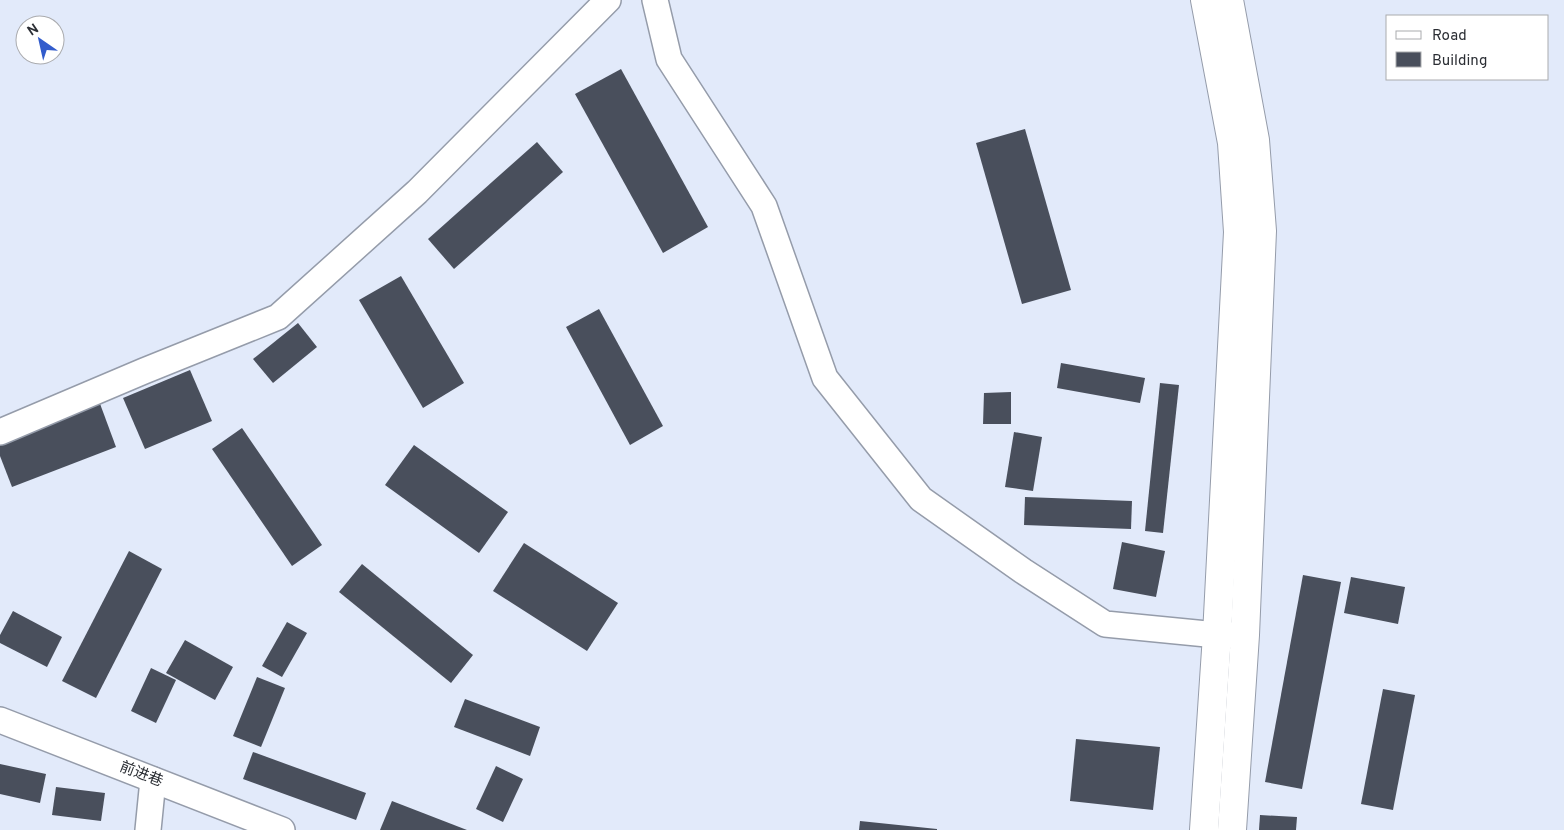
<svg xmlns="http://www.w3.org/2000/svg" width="1564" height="830" font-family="Overpass,'Noto Sans SC',sans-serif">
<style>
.building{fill:#494f5c}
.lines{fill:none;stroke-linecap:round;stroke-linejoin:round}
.street-casing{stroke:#959caa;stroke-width:28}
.secondary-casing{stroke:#959caa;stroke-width:30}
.street{stroke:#fff;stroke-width:25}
.secondary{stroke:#fff;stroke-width:28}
.labels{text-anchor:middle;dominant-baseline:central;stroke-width:5;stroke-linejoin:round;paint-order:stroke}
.street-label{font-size:15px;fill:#2b2e34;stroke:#fff}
</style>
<rect width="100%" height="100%" fill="#e2eafa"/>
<g class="building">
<path d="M 621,69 L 708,227 L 663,253 L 575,94 Z"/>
<path d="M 1025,129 L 1071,290 L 1022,304 L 976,143 Z"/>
<path d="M 537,142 L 563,172 L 454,269 L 428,239 Z"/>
<path d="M 401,276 L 464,383 L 423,408 L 359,300 Z"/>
<path d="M 599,309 L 663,426 L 630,445 L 566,327 Z"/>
<path d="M 298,323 L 317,347 L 273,383 L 253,359 Z"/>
<path d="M 1061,363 L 1145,378 L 1140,403 L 1057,388 Z"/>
<path d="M 190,370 L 212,421 L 145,449 L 123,398 Z"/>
<path d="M 1160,383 L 1179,385 L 1163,533 L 1145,531 Z"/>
<path d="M 1011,392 L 1011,424 L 983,424 L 984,393 Z"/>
<path d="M 99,401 L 116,447 L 12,487 L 0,456 L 0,439 Z"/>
<path d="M 242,428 L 322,545 L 292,566 L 212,449 Z"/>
<path d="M 1014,432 L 1042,437 L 1033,491 L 1005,487 Z"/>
<path d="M 414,445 L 508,512 L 479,553 L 385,485 Z"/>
<path d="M 1025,497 L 1132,501 L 1131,529 L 1024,525 Z"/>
<path d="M 1122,542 L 1165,551 L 1156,597 L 1113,589 Z"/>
<path d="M 524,543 L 618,603 L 587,651 L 493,591 Z"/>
<path d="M 129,551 L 162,569 L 96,698 L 62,681 Z"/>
<path d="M 362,564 L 473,655 L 451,683 L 339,592 Z"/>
<path d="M 1303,575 L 1341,582 L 1302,789 L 1265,782 Z"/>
<path d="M 1351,577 L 1405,587 L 1398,624 L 1344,613 Z"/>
<path d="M 13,611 L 62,637 L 47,667 L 0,643 L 0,635 Z"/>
<path d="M 287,622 L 307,633 L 282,677 L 262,666 Z"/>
<path d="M 185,640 L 233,667 L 215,700 L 166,673 Z"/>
<path d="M 151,668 L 176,680 L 156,723 L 131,711 Z"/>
<path d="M 257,677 L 285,688 L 261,747 L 233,736 Z"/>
<path d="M 1383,689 L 1415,695 L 1393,810 L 1361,804 Z"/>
<path d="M 465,699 L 540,727 L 530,756 L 454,727 Z"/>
<path d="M 1076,739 L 1160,747 L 1153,810 L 1070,801 Z"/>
<path d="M 253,752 L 366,793 L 356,820 L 243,779 Z"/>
<path d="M 0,764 L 46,774 L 40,803 L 0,794 Z"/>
<path d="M 496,766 L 523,779 L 503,822 L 476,809 Z"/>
<path d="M 56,787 L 105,793 L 101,821 L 52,815 Z"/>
<path d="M 392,801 L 467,830 L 380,830 Z"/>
<path d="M 1260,815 L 1297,817 L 1296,830 L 1259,830 Z"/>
<path d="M 860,821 L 937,829 L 937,830 L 859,830 Z"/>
</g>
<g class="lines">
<g class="street-casing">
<g id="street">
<path d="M 655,0 L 669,59 L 764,206 L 825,378 L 921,499 L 1023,571 L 1105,624 L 1217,635 L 1237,635"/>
<path d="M 0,432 L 144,371 L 278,317 L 417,192 L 608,0"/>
<path d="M 0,720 L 282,830"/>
<path d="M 148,830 L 153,780"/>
</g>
</g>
<g class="secondary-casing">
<g id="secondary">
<path d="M 1229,0 L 1255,140 L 1262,231 L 1245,635 L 1232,830"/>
<path d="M 1204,830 L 1217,635 L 1238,232 L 1232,143 L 1205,0"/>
</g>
</g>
<use href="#street" class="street"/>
<use href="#secondary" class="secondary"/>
</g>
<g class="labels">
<g class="street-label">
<text transform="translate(141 775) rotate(21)">前进巷</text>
</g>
</g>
<rect x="1386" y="15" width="162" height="65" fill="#ffffff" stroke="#aaabae"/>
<rect x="1396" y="31" width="25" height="8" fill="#ffffff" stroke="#aaabae"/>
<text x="1432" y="40" font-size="15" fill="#2b2e34">Road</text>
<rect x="1396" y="52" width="25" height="15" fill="#494f5c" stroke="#aaabae"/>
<text x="1432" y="65" font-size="15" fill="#2b2e34">Building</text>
<g transform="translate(40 40) rotate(326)"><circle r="24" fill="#ffffff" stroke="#aaabae"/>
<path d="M0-4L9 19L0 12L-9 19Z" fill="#325ccc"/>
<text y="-8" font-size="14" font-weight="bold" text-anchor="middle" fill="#2b2e34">N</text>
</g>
</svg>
